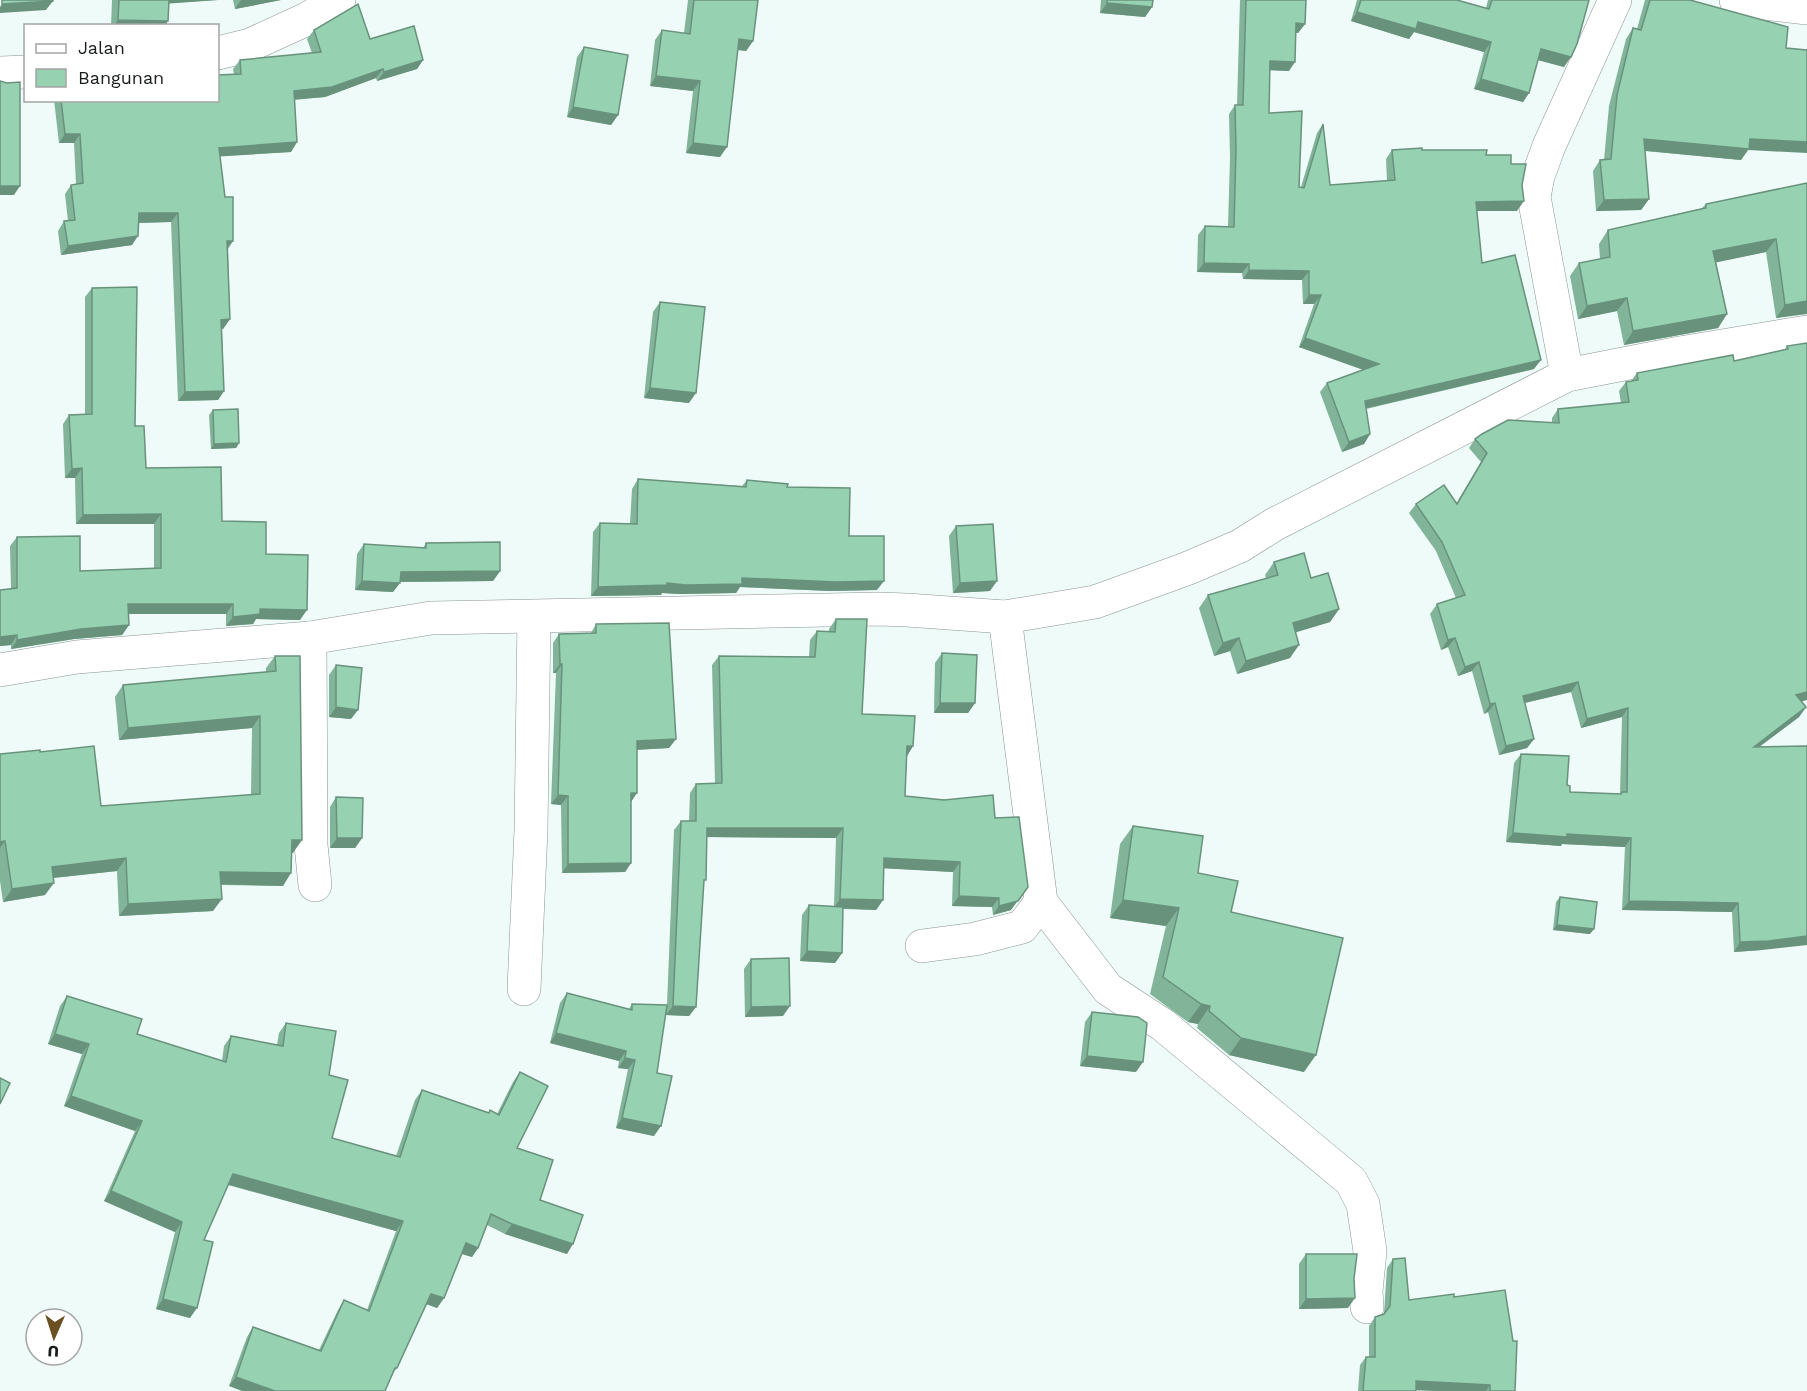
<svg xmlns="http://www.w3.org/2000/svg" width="1807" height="1391" font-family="'Work Sans',sans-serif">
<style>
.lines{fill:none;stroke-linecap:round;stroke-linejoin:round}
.minor-casing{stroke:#8a9492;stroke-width:34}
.minor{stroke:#fff;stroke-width:33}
.wall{fill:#81b499}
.shaded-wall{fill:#69927d}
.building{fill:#96d1b2;stroke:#69927d;stroke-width:1.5}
</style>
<rect width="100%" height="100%" fill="#effbf8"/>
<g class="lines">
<g class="minor-casing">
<g id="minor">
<path d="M 1736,0 L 1807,8"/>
<path d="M 218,53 L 250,45 L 307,19 L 339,0"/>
<path d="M 0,73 L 26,72"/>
<path d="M 1567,375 L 1534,197 L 1538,176 L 1549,146 L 1615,0"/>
<path d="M 1005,617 L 1041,902 L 1108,989 L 1163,1025 L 1351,1181 L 1363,1204 L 1370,1251 L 1366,1291 L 1367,1307"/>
<path d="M 310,638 L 311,845 L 315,885"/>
<path d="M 0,670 L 77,657 L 310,638 L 431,618 L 879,609 L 907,610 L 1005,617 L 1095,602 L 1186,569 L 1240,546 L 1275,524 L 1567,375 L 1680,353 L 1807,332"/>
<path d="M 922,946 L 975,939 L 1022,927 L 1041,902"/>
<path d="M 524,989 L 531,830 L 534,617"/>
</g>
</g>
<use href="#minor" class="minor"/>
</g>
<g class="wall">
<path d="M 112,0 L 218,0 L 169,3 L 165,26 L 111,26 Z"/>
<path d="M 233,0 L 281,0 L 235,9 Z"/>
<path d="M 688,0 L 758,0 L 753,41 L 746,51 L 738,50 L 720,157 L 686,153 L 693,91 L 650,86 L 655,40 L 662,30 L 684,33 Z"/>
<path d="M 1101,0 L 1153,0 L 1152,7 L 1145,17 L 1100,13 Z"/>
<path d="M 1240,0 L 1306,0 L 1305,24 L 1298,33 L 1296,33 L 1289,71 L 1270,70 L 1269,113 L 1299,187 L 1301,187 L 1317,133 L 1323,124 L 1330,185 L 1387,181 L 1386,159 L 1392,150 L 1422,150 L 1486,155 L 1511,164 L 1517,211 L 1477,211 L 1482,263 L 1534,369 L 1366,409 L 1370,434 L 1364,444 L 1342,452 L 1320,392 L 1327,383 L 1363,370 L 1299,347 L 1314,304 L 1303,304 L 1302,280 L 1243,279 L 1242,273 L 1197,272 L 1198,235 L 1205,226 L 1228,226 L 1230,158 L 1229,114 L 1235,105 L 1237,105 Z"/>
<path d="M 1357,0 L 1457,0 L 1486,8 L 1488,0 L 1589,0 L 1564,67 L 1538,60 L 1529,93 L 1523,102 L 1474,89 L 1484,52 L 1414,32 L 1409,39 L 1351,21 Z"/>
<path d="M 1645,0 L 1690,0 L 1748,150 L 1741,160 L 1645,151 L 1649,199 L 1641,210 L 1596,211 L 1593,171 L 1600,160 L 1604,160 L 1609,106 L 1626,39 L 1633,28 L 1637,29 Z"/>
<path d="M 314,30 L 370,39 L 423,60 L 417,69 L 377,81 L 376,78 L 325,97 L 294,100 L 297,142 L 291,152 L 220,156 L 225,197 L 233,241 L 228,249 L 230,319 L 223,329 L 222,329 L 224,391 L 218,400 L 178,401 L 171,222 L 139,223 L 132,245 L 61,255 L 58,231 L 64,221 L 68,221 L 65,194 L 71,185 L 76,184 L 74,143 L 59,143 L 54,100 L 218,100 L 234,74 L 233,69 L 240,60 L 312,53 L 307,39 Z"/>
<path d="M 584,47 L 618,115 L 611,125 L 567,117 L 577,57 Z"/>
<path d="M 1807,183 L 1805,313 L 1776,318 L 1766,252 L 1716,262 L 1727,314 L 1718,328 L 1624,345 L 1617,311 L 1578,319 L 1570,276 L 1579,263 L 1600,259 L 1599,244 L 1608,230 L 1702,208 L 1706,204 Z"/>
<path d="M 92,288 L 135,426 L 146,468 L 222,521 L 266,554 L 300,620 L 256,619 L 253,624 L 226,626 L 226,614 L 128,614 L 129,625 L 122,635 L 74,639 L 11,649 L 11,645 L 0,646 L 0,590 L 11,589 L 10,546 L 17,537 L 80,571 L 154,568 L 154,524 L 76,524 L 75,478 L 65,478 L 63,424 L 69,415 L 85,414 L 85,297 Z"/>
<path d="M 660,302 L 689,403 L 644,398 L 653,312 Z"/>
<path d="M 1787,346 L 1801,701 L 1806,707 L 1799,717 L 1759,747 L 1762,950 L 1734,952 L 1732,912 L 1622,910 L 1625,847 L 1562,844 L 1561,846 L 1506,842 L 1514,763 L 1521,754 L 1567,785 L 1570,792 L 1620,794 L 1622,717 L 1581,728 L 1571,692 L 1525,703 L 1534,739 L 1527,748 L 1499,755 L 1488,712 L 1484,714 L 1472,671 L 1458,676 L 1448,647 L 1441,650 L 1430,614 L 1437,604 L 1456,598 L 1436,551 L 1409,513 L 1416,504 L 1456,504 L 1481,462 L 1469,448 L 1475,439 L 1552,423 L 1552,418 L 1558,409 L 1621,403 L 1619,391 L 1626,382 L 1631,381 L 1637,373 L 1734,361 L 1785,349 Z"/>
<path d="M 213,410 L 239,443 L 236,448 L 211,449 L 209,415 Z"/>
<path d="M 638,479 L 742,486 L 747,480 L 787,487 L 849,536 L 877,590 L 830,591 L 740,587 L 736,593 L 680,594 L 662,593 L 661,595 L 591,596 L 593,532 L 600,523 L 630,524 L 632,489 Z"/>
<path d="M 956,526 L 990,591 L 953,593 L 949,536 Z"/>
<path d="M 426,543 L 500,571 L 493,581 L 400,582 L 393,592 L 355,590 L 357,554 L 364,544 L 423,548 Z"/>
<path d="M 1274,562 L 1311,578 L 1339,609 L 1330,622 L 1295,632 L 1290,658 L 1237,674 L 1230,651 L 1214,656 L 1199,608 L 1208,595 L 1266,578 L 1265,575 Z"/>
<path d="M 836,619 L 862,714 L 913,746 L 907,756 L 905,796 L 995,818 L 1011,910 L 993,915 L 992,907 L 952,906 L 953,872 L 884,868 L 883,900 L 876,910 L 843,909 L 842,953 L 835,963 L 800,961 L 802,915 L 809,905 L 834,907 L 836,838 L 707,837 L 696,1007 L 689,1016 L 666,1015 L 666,1010 L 657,1073 L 654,1136 L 616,1128 L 628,1069 L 618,1068 L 619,1061 L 550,1043 L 560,1003 L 567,993 L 629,1009 L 632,1004 L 667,1005 L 674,830 L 681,821 L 689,821 L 690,793 L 696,784 L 715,783 L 712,665 L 719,656 L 809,657 L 810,640 L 817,631 L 829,632 L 829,629 Z"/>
<path d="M 596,624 L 676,739 L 669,748 L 637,750 L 631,802 L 631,863 L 625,872 L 562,873 L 561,805 L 551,804 L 556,673 L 553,673 L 553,643 L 559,634 L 591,633 Z"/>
<path d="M 942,653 L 975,703 L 968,713 L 934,713 L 935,663 Z"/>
<path d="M 275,656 L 293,853 L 292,853 L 283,886 L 221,885 L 213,911 L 119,916 L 117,871 L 53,878 L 45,895 L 3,902 L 0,881 L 0,754 L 40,752 L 101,806 L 251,795 L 252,728 L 119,740 L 115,697 L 123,685 L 266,672 L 266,668 Z"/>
<path d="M 336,665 L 351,719 L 329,717 L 329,675 Z"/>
<path d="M 336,797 L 362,838 L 355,848 L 330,848 L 330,807 Z"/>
<path d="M 1133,826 L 1198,873 L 1231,912 L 1304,1072 L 1229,1055 L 1197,1028 L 1198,1024 L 1188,1022 L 1150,994 L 1166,926 L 1110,918 L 1120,844 Z"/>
<path d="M 1560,897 L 1590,934 L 1553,930 L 1556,902 Z"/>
<path d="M 751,959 L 783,1016 L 745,1017 L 744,969 Z"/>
<path d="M 67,996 L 137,1034 L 222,1061 L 224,1046 L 231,1036 L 277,1045 L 279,1033 L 286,1023 L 329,1075 L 332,1138 L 396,1156 L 415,1100 L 422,1090 L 488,1113 L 497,1114 L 513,1082 L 520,1072 L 517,1148 L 540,1200 L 567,1254 L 505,1234 L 487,1225 L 478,1248 L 472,1257 L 462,1254 L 444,1298 L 437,1308 L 426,1304 L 397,1368 L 392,1374 L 229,1386 L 247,1337 L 253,1327 L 319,1350 L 338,1310 L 344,1300 L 367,1310 L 396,1231 L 228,1185 L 204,1240 L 190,1318 L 156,1309 L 175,1232 L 104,1201 L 135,1131 L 64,1106 L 82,1054 L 48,1044 L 60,1006 Z"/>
<path d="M 1092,1012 L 1136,1072 L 1080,1066 L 1085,1022 Z"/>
<path d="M 1306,1254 L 1354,1279 L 1348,1308 L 1299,1309 L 1299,1264 Z"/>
<path d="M 1393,1259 L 1409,1300 L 1454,1297 L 1515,1391 L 1437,1391 L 1416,1390 L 1416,1391 L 1358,1391 L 1360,1365 L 1366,1357 L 1369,1357 L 1369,1326 L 1375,1317 L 1384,1313 L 1387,1268 Z"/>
</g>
<g class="shaded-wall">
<path d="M 165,0 L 218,0 L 163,4 Z"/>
<path d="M 241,0 L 281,0 L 235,9 Z"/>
<path d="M 53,1 L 46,10 L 0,13 L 0,7 L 2,4 Z"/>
<path d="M 1107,3 L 1152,7 L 1145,17 L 1100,13 Z"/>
<path d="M 1357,12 L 1418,22 L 1491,42 L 1484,52 L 1414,32 L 1409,39 L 1351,21 Z"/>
<path d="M 118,20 L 168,21 L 165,26 L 114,26 Z"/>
<path d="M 1296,23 L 1305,24 L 1298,33 L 1290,32 Z"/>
<path d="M 739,39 L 753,41 L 746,51 L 732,49 Z"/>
<path d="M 1541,49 L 1571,57 L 1564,67 L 1534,59 Z"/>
<path d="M 423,60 L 417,69 L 377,81 L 384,72 Z"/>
<path d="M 1270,61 L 1295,62 L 1289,71 L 1263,70 Z"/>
<path d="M 383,69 L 376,78 L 325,97 L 287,100 L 294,91 Z"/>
<path d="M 656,76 L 700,81 L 693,91 L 650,86 Z"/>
<path d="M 1481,79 L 1529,93 L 1523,102 L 1474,89 Z"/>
<path d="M 573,107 L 618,115 L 611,125 L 567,117 Z"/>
<path d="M 65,134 L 80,134 L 74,143 L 59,143 Z"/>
<path d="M 1644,139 L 1750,139 L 1807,142 L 1807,153 L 1748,150 L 1741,160 L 1637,150 Z"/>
<path d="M 297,142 L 291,152 L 212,157 L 219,148 Z"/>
<path d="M 693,143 L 727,147 L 720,157 L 686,153 Z"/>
<path d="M 0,186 L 20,186 L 14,195 L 0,195 Z"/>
<path d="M 1649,199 L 1641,210 L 1596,211 L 1604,200 Z"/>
<path d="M 1524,201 L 1517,211 L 1470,211 L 1476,202 Z"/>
<path d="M 139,213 L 178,213 L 171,222 L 132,223 Z"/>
<path d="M 138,236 L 132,245 L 61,255 L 68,246 Z"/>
<path d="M 1776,239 L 1766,252 L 1704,265 L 1713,251 Z"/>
<path d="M 227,241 L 233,241 L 226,250 Z"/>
<path d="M 1204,263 L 1249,264 L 1242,273 L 1197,272 Z"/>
<path d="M 1249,270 L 1309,271 L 1302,280 L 1243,279 Z"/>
<path d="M 1309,295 L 1321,295 L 1314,304 L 1303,304 Z"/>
<path d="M 1627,298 L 1617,311 L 1578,319 L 1587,306 Z"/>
<path d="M 1807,301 L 1807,314 L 1776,318 L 1785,305 Z"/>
<path d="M 1727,314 L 1718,328 L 1624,345 L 1633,331 Z"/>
<path d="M 230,319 L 223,329 L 215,329 L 221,320 Z"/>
<path d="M 1305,338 L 1379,364 L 1373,373 L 1299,347 Z"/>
<path d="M 1541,360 L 1534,369 L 1359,410 L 1365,401 Z"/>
<path d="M 650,388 L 696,393 L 689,403 L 644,398 Z"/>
<path d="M 224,391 L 218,400 L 178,401 L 185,392 Z"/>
<path d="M 1370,434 L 1364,444 L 1342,452 L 1349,442 Z"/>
<path d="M 239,443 L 236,448 L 211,449 L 214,444 Z"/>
<path d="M 82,468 L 75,478 L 65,478 L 72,469 Z"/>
<path d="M 161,514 L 154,524 L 76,524 L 83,515 Z"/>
<path d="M 500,571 L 493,581 L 394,582 L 401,572 Z"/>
<path d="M 742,578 L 884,581 L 877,590 L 830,591 L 740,587 L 736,593 L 680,594 L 662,593 L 661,595 L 591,596 L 598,587 L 667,583 Z"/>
<path d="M 362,581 L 400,583 L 393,592 L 355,590 Z"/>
<path d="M 997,581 L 990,591 L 953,593 L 960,583 Z"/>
<path d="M 128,604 L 233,604 L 226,614 L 121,614 Z"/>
<path d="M 260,609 L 307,610 L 300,620 L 256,619 L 253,624 L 226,626 L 233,617 Z"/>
<path d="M 1339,609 L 1330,622 L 1284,636 L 1293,623 Z"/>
<path d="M 129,625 L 122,635 L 74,639 L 11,649 L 17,640 L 81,629 Z"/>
<path d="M 17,635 L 11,645 L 0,646 L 0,637 Z"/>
<path d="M 1239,638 L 1230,651 L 1214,656 L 1223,643 Z"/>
<path d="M 1455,638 L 1448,647 L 1441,650 L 1448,640 Z"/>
<path d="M 1299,645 L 1290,658 L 1237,674 L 1246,661 Z"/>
<path d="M 1479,662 L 1472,671 L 1458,676 L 1465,667 Z"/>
<path d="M 560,664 L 562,664 L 556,673 L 553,673 Z"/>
<path d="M 1578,682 L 1571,692 L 1516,705 L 1523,696 Z"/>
<path d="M 1807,692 L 1807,700 L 1790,705 L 1796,695 Z"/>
<path d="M 940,703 L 975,703 L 968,713 L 934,713 Z"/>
<path d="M 1495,703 L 1488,712 L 1484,714 L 1490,704 Z"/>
<path d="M 336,707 L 358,710 L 351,719 L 329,717 Z"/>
<path d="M 1806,707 L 1799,717 L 1747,756 L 1754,747 Z"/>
<path d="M 1628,708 L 1622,717 L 1581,728 L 1587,719 Z"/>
<path d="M 260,716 L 252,728 L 119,740 L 128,728 Z"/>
<path d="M 676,739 L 669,748 L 631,750 L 637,741 Z"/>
<path d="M 1534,739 L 1527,748 L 1499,755 L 1506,746 Z"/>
<path d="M 907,746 L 913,746 L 907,756 Z"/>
<path d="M 631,793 L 637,793 L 631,802 Z"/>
<path d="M 558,795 L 568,796 L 561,805 L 551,804 Z"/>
<path d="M 707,828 L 843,828 L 836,838 L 701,837 Z"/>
<path d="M 1513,833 L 1567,834 L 1631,838 L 1625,847 L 1562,844 L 1561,846 L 1506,842 Z"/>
<path d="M 337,838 L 362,838 L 355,848 L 330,848 Z"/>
<path d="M 292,840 L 302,840 L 293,853 L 284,853 Z"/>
<path d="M 5,841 L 0,848 L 0,842 Z"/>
<path d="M 126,858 L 117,871 L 43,879 L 52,867 Z"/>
<path d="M 884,858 L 960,862 L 953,872 L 878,868 Z"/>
<path d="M 631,863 L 625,872 L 562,873 L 568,864 Z"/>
<path d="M 220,872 L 291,873 L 283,886 L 211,884 Z"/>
<path d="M 54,883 L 45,895 L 3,902 L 12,889 Z"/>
<path d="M 1028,887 L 1011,910 L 993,915 L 999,906 Z"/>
<path d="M 959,896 L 999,898 L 992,907 L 952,906 Z"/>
<path d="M 222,899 L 213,911 L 119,916 L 128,904 Z"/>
<path d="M 840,899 L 883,900 L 876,910 L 834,908 Z"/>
<path d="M 1123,900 L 1179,908 L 1166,926 L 1110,918 Z"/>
<path d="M 1629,901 L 1738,903 L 1732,912 L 1622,910 Z"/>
<path d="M 1557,925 L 1594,929 L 1590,934 L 1553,930 Z"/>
<path d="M 1807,936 L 1807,945 L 1762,950 L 1734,952 L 1740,942 Z"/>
<path d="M 807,951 L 842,953 L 835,963 L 800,961 Z"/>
<path d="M 1201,1004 L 1210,1006 L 1198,1024 L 1188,1022 Z"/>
<path d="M 673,1006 L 696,1007 L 689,1016 L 666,1015 Z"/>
<path d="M 790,1006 L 783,1016 L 745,1017 L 751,1007 Z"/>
<path d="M 556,1033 L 626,1051 L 619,1061 L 550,1043 Z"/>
<path d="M 55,1034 L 89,1044 L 82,1054 L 48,1044 Z"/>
<path d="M 1241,1038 L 1316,1055 L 1304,1072 L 1229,1055 Z"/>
<path d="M 1087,1056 L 1143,1062 L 1136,1072 L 1080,1066 Z"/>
<path d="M 625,1058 L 635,1060 L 628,1069 L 618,1068 Z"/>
<path d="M 71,1096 L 142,1121 L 135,1131 L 64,1106 Z"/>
<path d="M 622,1118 L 661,1126 L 654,1136 L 616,1128 Z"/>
<path d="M 233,1174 L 403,1221 L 396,1231 L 226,1184 Z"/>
<path d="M 111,1191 L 182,1222 L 175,1232 L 104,1201 Z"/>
<path d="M 512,1224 L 573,1244 L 567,1254 L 505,1234 Z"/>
<path d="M 466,1243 L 478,1248 L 472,1257 L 459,1253 Z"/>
<path d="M 431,1294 L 444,1298 L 437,1308 L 424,1303 Z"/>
<path d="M 1355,1298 L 1348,1308 L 1299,1309 L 1306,1299 Z"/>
<path d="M 163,1299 L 197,1308 L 190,1318 L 156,1309 Z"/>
<path d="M 236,1377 L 275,1391 L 242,1391 L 229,1386 Z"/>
<path d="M 1416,1381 L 1490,1385 L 1486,1391 L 1437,1391 L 1410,1390 Z"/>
</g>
<g class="building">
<path d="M 2,0 L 53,0 L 53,1 L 2,4 Z"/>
<path d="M 119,0 L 169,0 L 168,21 L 118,20 Z"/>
<path d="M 694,0 L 758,0 L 753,41 L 739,39 L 727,147 L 693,143 L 700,81 L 656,76 L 662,30 L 690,34 Z"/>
<path d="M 1107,0 L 1153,0 L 1152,7 L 1107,3 Z"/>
<path d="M 1246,0 L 1306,0 L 1305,24 L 1296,23 L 1295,62 L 1270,61 L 1269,113 L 1302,111 L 1299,187 L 1304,188 L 1323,124 L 1330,185 L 1395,180 L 1392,150 L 1422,148 L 1422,150 L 1487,150 L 1486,155 L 1511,155 L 1511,164 L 1526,164 L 1522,185 L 1524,201 L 1476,202 L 1482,263 L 1515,255 L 1541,360 L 1365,401 L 1370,434 L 1349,442 L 1327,383 L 1379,364 L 1305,338 L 1321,295 L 1309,295 L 1309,271 L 1249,270 L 1249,264 L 1204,263 L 1205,226 L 1234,227 L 1236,149 L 1235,105 L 1243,105 Z"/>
<path d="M 1361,0 L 1457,0 L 1489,9 L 1492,0 L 1589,0 L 1577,44 L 1571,57 L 1541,49 L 1529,93 L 1481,79 L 1491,42 L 1418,22 L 1416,29 L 1357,12 Z"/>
<path d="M 1650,0 L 1690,0 L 1788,27 L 1786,48 L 1807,50 L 1807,142 L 1750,139 L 1749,149 L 1644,139 L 1649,199 L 1604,200 L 1600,160 L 1611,159 L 1617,95 L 1633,28 L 1641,30 Z"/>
<path d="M 358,4 L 370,39 L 414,26 L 423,60 L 384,72 L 383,69 L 332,87 L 294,91 L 297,142 L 219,148 L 225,197 L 233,197 L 233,241 L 227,241 L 230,319 L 221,320 L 224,391 L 185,392 L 178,213 L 139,213 L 138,236 L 68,246 L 64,221 L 75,220 L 71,185 L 83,183 L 80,134 L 65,134 L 61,100 L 218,100 L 218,75 L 241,74 L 240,60 L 321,52 L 314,30 Z"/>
<path d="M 584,47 L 628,55 L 618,115 L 573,107 Z"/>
<path d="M 0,81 L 7,83 L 20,82 L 20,186 L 0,186 Z"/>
<path d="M 1807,183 L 1807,301 L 1785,305 L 1776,239 L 1713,251 L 1727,314 L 1633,331 L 1627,298 L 1587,306 L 1579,263 L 1610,257 L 1608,230 L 1706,208 L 1706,204 Z"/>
<path d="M 137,287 L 135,426 L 144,426 L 146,468 L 221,467 L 222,521 L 266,522 L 266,554 L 308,555 L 307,610 L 260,609 L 260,614 L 233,617 L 233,604 L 128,604 L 129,625 L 81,629 L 17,640 L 17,635 L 0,637 L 0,590 L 17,588 L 17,537 L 80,536 L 80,571 L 161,568 L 161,514 L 83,515 L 82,468 L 72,469 L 69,415 L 92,414 L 92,288 Z"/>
<path d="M 660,302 L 705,307 L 696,393 L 650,388 Z"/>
<path d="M 1807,343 L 1807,692 L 1796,695 L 1806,707 L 1754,747 L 1807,746 L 1807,936 L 1769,941 L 1740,942 L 1738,903 L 1629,901 L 1631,838 L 1567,834 L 1567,837 L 1513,833 L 1521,754 L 1569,756 L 1567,785 L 1570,786 L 1570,792 L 1621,794 L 1622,792 L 1627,792 L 1628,708 L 1587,719 L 1578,682 L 1523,696 L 1534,739 L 1506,746 L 1495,703 L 1490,704 L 1479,662 L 1465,667 L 1455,638 L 1448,640 L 1437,604 L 1465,595 L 1442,542 L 1416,504 L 1444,485 L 1457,504 L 1487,453 L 1475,439 L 1482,434 L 1508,420 L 1559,423 L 1558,409 L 1629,402 L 1626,382 L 1638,380 L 1637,373 L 1733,355 L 1734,361 L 1788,349 L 1787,346 Z"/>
<path d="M 238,409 L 239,443 L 214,444 L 213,410 Z"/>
<path d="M 638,479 L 746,487 L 747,480 L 788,484 L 787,487 L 850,488 L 849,536 L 884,536 L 884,581 L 836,582 L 742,578 L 742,584 L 686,585 L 667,583 L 667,585 L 598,587 L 600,523 L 637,524 Z"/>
<path d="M 993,524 L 997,581 L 960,583 L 956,526 Z"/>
<path d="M 500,542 L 500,571 L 401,572 L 400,583 L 362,581 L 364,544 L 426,548 L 426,543 Z"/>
<path d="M 1304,553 L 1311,578 L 1328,573 L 1339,609 L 1293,623 L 1299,645 L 1246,661 L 1239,638 L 1223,643 L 1208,595 L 1278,575 L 1274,562 Z"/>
<path d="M 836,619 L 867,619 L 862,714 L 915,716 L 913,746 L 907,746 L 905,796 L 944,800 L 993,795 L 995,818 L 1019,817 L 1028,887 L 1018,901 L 999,906 L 999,898 L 959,896 L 960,862 L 884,858 L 883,900 L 840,899 L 843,828 L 707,828 L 706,880 L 704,880 L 696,1007 L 673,1006 L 681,821 L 696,821 L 696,784 L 722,783 L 719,656 L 815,657 L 817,631 L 835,632 Z"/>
<path d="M 669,623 L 676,739 L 637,741 L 637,793 L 631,793 L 631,863 L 568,864 L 568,796 L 558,795 L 562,664 L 560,664 L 559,634 L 596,633 L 596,624 Z"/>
<path d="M 942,653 L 977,655 L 975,703 L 940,703 Z"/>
<path d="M 275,656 L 300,656 L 302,840 L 292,840 L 291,873 L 220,872 L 222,899 L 128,904 L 126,858 L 52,867 L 54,883 L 12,889 L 5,841 L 0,842 L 0,754 L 40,750 L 40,752 L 94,746 L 101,806 L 260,794 L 260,716 L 128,728 L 123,685 L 276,671 Z"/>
<path d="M 336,665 L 362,668 L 358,710 L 336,707 Z"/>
<path d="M 336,797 L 363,798 L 362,838 L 337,838 Z"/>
<path d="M 1133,826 L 1203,836 L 1198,873 L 1238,881 L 1231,912 L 1343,938 L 1316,1055 L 1241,1038 L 1209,1011 L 1210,1006 L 1201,1004 L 1163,977 L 1179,908 L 1123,900 Z"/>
<path d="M 1560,897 L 1597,902 L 1594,929 L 1557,925 Z"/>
<path d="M 809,905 L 843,907 L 842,953 L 807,951 Z"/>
<path d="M 789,958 L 790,1006 L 751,1007 L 751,959 Z"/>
<path d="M 567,993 L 632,1010 L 632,1004 L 667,1005 L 657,1073 L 672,1076 L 661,1126 L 622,1118 L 635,1060 L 625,1058 L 626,1051 L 556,1033 Z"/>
<path d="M 67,996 L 142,1019 L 137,1034 L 226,1062 L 231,1036 L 283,1046 L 286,1023 L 336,1031 L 329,1075 L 348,1080 L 332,1138 L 400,1157 L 422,1090 L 489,1113 L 490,1110 L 499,1115 L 520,1072 L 548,1086 L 517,1148 L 553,1160 L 540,1200 L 583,1215 L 573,1244 L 512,1224 L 491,1214 L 478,1248 L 466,1243 L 444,1298 L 431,1294 L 397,1368 L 395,1368 L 385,1391 L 275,1391 L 236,1377 L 253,1327 L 321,1351 L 344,1300 L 369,1311 L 403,1221 L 233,1174 L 204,1240 L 213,1242 L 197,1308 L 163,1299 L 182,1222 L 111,1191 L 142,1121 L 71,1096 L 89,1044 L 55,1034 Z"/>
<path d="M 1092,1012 L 1138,1017 L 1147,1023 L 1143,1062 L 1087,1056 Z"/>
<path d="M 0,1078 L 10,1083 L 0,1104 Z"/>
<path d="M 1306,1254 L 1357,1254 L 1354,1279 L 1355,1298 L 1306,1299 Z"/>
<path d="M 1405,1258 L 1409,1300 L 1454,1294 L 1454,1297 L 1505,1290 L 1513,1341 L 1517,1341 L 1515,1391 L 1490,1391 L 1490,1385 L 1416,1381 L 1416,1391 L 1363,1391 L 1366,1357 L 1375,1357 L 1375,1317 L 1384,1314 L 1390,1306 L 1393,1259 Z"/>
</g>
<rect x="24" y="24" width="195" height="78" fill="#ffffff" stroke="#a3a5a5" stroke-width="1.5"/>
<rect x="36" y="44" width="30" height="9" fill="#ffffff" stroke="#a3a5a5" stroke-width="1.5"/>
<text x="78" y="54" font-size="18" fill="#191d1d">Jalan</text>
<rect x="36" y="69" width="30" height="18" fill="#96d1b2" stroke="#a3a5a5" stroke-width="1.5"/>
<text x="78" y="84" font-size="18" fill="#191d1d">Bangunan</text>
<g transform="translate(54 1337) rotate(183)"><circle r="28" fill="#ffffff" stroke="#a3a5a5" stroke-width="1.5"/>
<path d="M0-4.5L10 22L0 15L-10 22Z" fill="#6b5122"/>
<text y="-9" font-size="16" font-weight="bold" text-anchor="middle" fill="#191d1d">U</text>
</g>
</svg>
